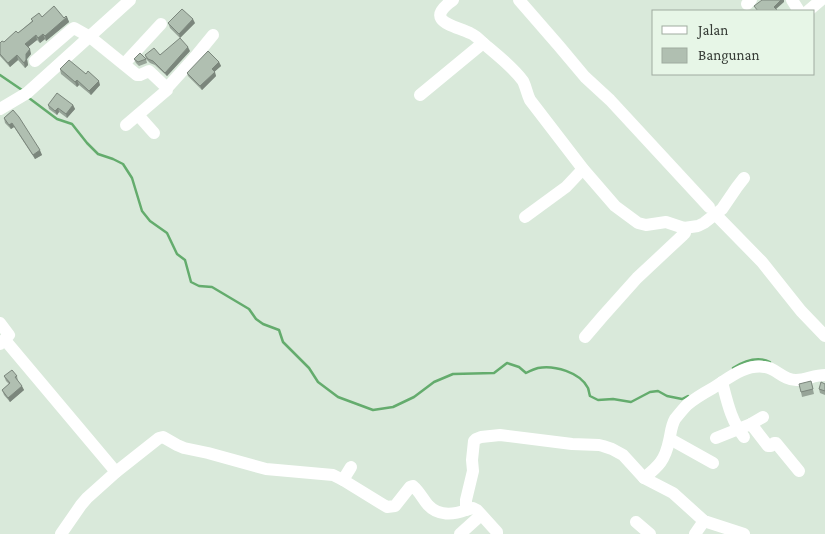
<svg xmlns="http://www.w3.org/2000/svg" width="825" height="534" font-family="'Crimson Pro',serif">
<style>
.lines{fill:none;stroke-linecap:round;stroke-linejoin:round}
.stream{stroke:#64ac6d;stroke-width:2.5}
.minor{stroke:#fff;stroke-width:12}
.wall{fill:#97a498}
.shaded-wall{fill:#7b867c}
.building{fill:#b0bfb1;stroke:#7b867c}
</style>
<rect width="100%" height="100%" fill="#d9e9da"/>
<g class="lines">
<g class="stream">
<path d="M 0,75 L 22,90"/>
<path d="M 29,98 L 57,119 L 72,124 L 87,143 L 98,154 L 113,159 L 123,164 L 132,178 L 142,211 L 150,221 L 167,233 L 177,254 L 185,260 L 191,282 L 199,286 L 212,287 L 249,309 L 256,319 L 263,324 L 279,330 L 283,342 L 309,368 L 318,382 L 338,397 L 373,410 L 393,407 L 414,397 L 434,382 L 453,374 L 494,373 L 507,363 L 519,367 L 526,373 C 530,371 534,369 538,368 C 554,365 580,372 588,388 C 589,391 589,393 590,396 L 598,400 L 613,399 L 631,402 L 650,392 L 658,391 L 667,396 L 682,399 L 688,396"/>
<path d="M 733,368 C 744,361 758,356 770,362"/>
</g>
<g class="minor">
<path d="M 453,0 C 423,21 453,25 470,33 C 475,35 479,39 483,43"/>
<path d="M 519,0 L 559,46 L 585,77 L 610,100 L 709,207"/>
<path d="M 792,0 L 799,11"/>
<path d="M 747,4 L 751,0"/>
<path d="M 808,11 L 821,0"/>
<path d="M 35,61 L 71,30 L 74,28 L 90,37 L 137,75 L 140,75 L 149,71 L 167,88"/>
<path d="M 124,64 L 161,24"/>
<path d="M 420,95 L 483,43 C 497,55 512,66 523,81 C 526,87 527,94 530,100 L 583,169 L 615,206 L 638,223 L 646,225 L 666,222 L 684,228 L 698,226 L 704,223 L 722,209 L 737,187 L 744,178"/>
<path d="M 0,109 L 27,93 L 130,0"/>
<path d="M 138,115 L 154,133"/>
<path d="M 126,125 L 167,90 L 167,88 L 195,57 L 213,35"/>
<path d="M 716,215 L 762,262 L 801,311 L 825,336"/>
<path d="M 525,217 L 566,187 L 583,169"/>
<path d="M 0,323 L 9,335 L 0,344"/>
<path d="M 585,337 L 603,316 L 637,278 L 683,235 L 685,233 L 684,228"/>
<path d="M 5,340 L 116,472"/>
<path d="M 722,382 C 727,401 731,421 744,437"/>
<path d="M 751,424 L 768,446 L 771,446 L 774,443 L 776,443 L 799,471"/>
<path d="M 716,438 L 751,424 L 763,417"/>
<path d="M 670,439 L 713,463"/>
<path d="M 644,478 C 659,466 665,460 669,441 C 671,433 671,426 675,419 C 679,414 683,409 687,405 C 695,398 704,393 713,388 C 729,378 745,364 765,367 C 776,368 783,380 796,380 C 806,380 814,375 825,375"/>
<path d="M 343,480 L 351,467"/>
<path d="M 466,510 L 473,508 L 477,510 L 497,532 L 497,534"/>
<path d="M 636,522 L 650,534"/>
<path d="M 61,534 L 81,505 L 87,498 L 116,472 L 159,438 L 163,437 L 177,445 L 184,448 L 208,453 L 266,469 L 333,475 L 343,480 L 387,507 L 395,506 L 410,487 L 413,486 C 419,491 423,499 428,505 C 438,516 453,515 466,510 L 466,500 L 473,471 L 472,460 L 474,441 L 476,439 L 481,437 L 500,435 L 572,444 L 599,445 L 603,446 L 612,449 L 623,455 L 644,478 L 673,493 L 704,521 L 744,534"/>
<path d="M 460,534 L 481,515"/>
<path d="M 695,534 L 704,521"/>
</g>
</g>
<g class="wall">
<path d="M 42,17 L 64,18 L 67,17 L 69,22 L 46,41 L 45,39 L 40,43 L 37,40 L 28,47 L 31,54 L 27,59 L 28,65 L 25,68 L 18,60 L 10,67 L 0,56 L 0,43 L 4,42 L 18,33 L 32,21 L 31,19 Z"/>
<path d="M 168,23 L 195,23 L 180,38 L 170,28 Z"/>
<path d="M 190,51 L 167,76 L 155,65 L 150,63 L 146,59 L 145,55 L 160,55 Z"/>
<path d="M 134,59 L 146,59 L 147,63 L 139,66 L 136,63 Z"/>
<path d="M 219,62 L 221,66 L 214,72 L 216,76 L 202,90 L 188,76 L 187,73 Z"/>
<path d="M 60,69 L 100,85 L 91,95 L 79,85 L 77,87 L 61,74 Z"/>
<path d="M 48,105 L 73,105 L 75,109 L 67,118 L 59,112 L 57,115 L 49,109 Z"/>
<path d="M 13,110 L 42,155 L 35,159 L 14,127 L 11,129 L 5,123 L 4,118 Z"/>
<path d="M 4,376 L 17,376 L 18,381 L 24,390 L 10,402 L 4,395 L 2,390 L 9,384 L 6,381 Z"/>
<path d="M 825,384 L 825,395 L 820,393 L 819,389 Z"/>
<path d="M 812,385 L 814,394 L 802,397 L 801,392 Z"/>
</g>
<g class="shaded-wall">
<path d="M 781,0 L 784,0 L 784,2 L 775,10 L 774,7 Z"/>
<path d="M 67,17 L 69,22 L 46,41 L 45,36 Z"/>
<path d="M 193,19 L 195,23 L 180,38 L 179,34 Z"/>
<path d="M 43,34 L 45,39 L 40,43 L 38,38 Z"/>
<path d="M 36,35 L 37,40 L 27,48 L 25,44 Z"/>
<path d="M 188,47 L 190,51 L 167,76 L 165,73 Z"/>
<path d="M 30,49 L 31,54 L 27,59 L 28,65 L 25,68 L 24,63 L 26,54 Z"/>
<path d="M 17,55 L 18,60 L 10,67 L 8,63 Z"/>
<path d="M 219,62 L 221,66 L 213,73 L 212,69 Z"/>
<path d="M 215,72 L 216,76 L 202,90 L 200,86 Z"/>
<path d="M 77,80 L 79,85 L 77,87 L 75,82 Z"/>
<path d="M 99,81 L 100,85 L 91,95 L 89,91 Z"/>
<path d="M 73,105 L 75,109 L 67,118 L 66,114 Z"/>
<path d="M 58,108 L 59,112 L 57,115 L 55,111 Z"/>
<path d="M 12,123 L 14,127 L 11,129 L 9,125 Z"/>
<path d="M 40,150 L 42,155 L 35,159 L 33,155 Z"/>
<path d="M 22,386 L 24,390 L 10,402 L 8,398 Z"/>
</g>
<g class="building">
<path d="M 762,0 L 781,0 L 774,7 L 778,11 L 758,11 L 754,6 Z"/>
<path d="M 54,6 L 64,18 L 66,16 L 67,17 L 45,36 L 43,34 L 38,38 L 36,35 L 25,44 L 30,49 L 26,54 L 26,60 L 24,63 L 17,55 L 8,63 L 0,54 L 0,43 L 2,41 L 4,42 L 16,31 L 18,33 L 33,21 L 31,19 L 39,13 L 42,17 Z"/>
<path d="M 182,9 L 193,19 L 179,34 L 168,23 Z"/>
<path d="M 180,38 L 188,47 L 165,73 L 153,61 L 148,59 L 145,55 L 154,48 L 160,55 Z"/>
<path d="M 208,51 L 219,62 L 212,69 L 215,72 L 200,86 L 187,73 Z"/>
<path d="M 140,53 L 146,59 L 138,62 L 134,59 Z"/>
<path d="M 69,60 L 86,74 L 88,71 L 99,81 L 89,91 L 77,80 L 75,82 L 60,69 Z"/>
<path d="M 57,93 L 73,105 L 66,114 L 58,108 L 55,111 L 48,105 Z"/>
<path d="M 13,110 L 19,117 L 40,150 L 33,155 L 12,123 L 9,125 L 4,118 Z"/>
<path d="M 12,370 L 17,376 L 15,377 L 22,386 L 8,398 L 2,390 L 10,383 L 4,376 Z"/>
<path d="M 811,381 L 813,389 L 801,392 L 799,384 Z"/>
<path d="M 821,382 L 825,384 L 825,391 L 819,389 Z"/>
</g>
<rect x="652" y="10" width="162" height="65" fill="#e7f6e7" stroke="#a0aba0"/>
<rect x="662" y="26" width="25" height="8" fill="#ffffff" stroke="#a0aba0"/>
<text x="698" y="35" font-size="15" fill="#353b35">Jalan</text>
<rect x="662" y="48" width="25" height="15" fill="#b0bfb1" stroke="#a0aba0"/>
<text x="698" y="60" font-size="15" fill="#353b35">Bangunan</text>
</svg>
